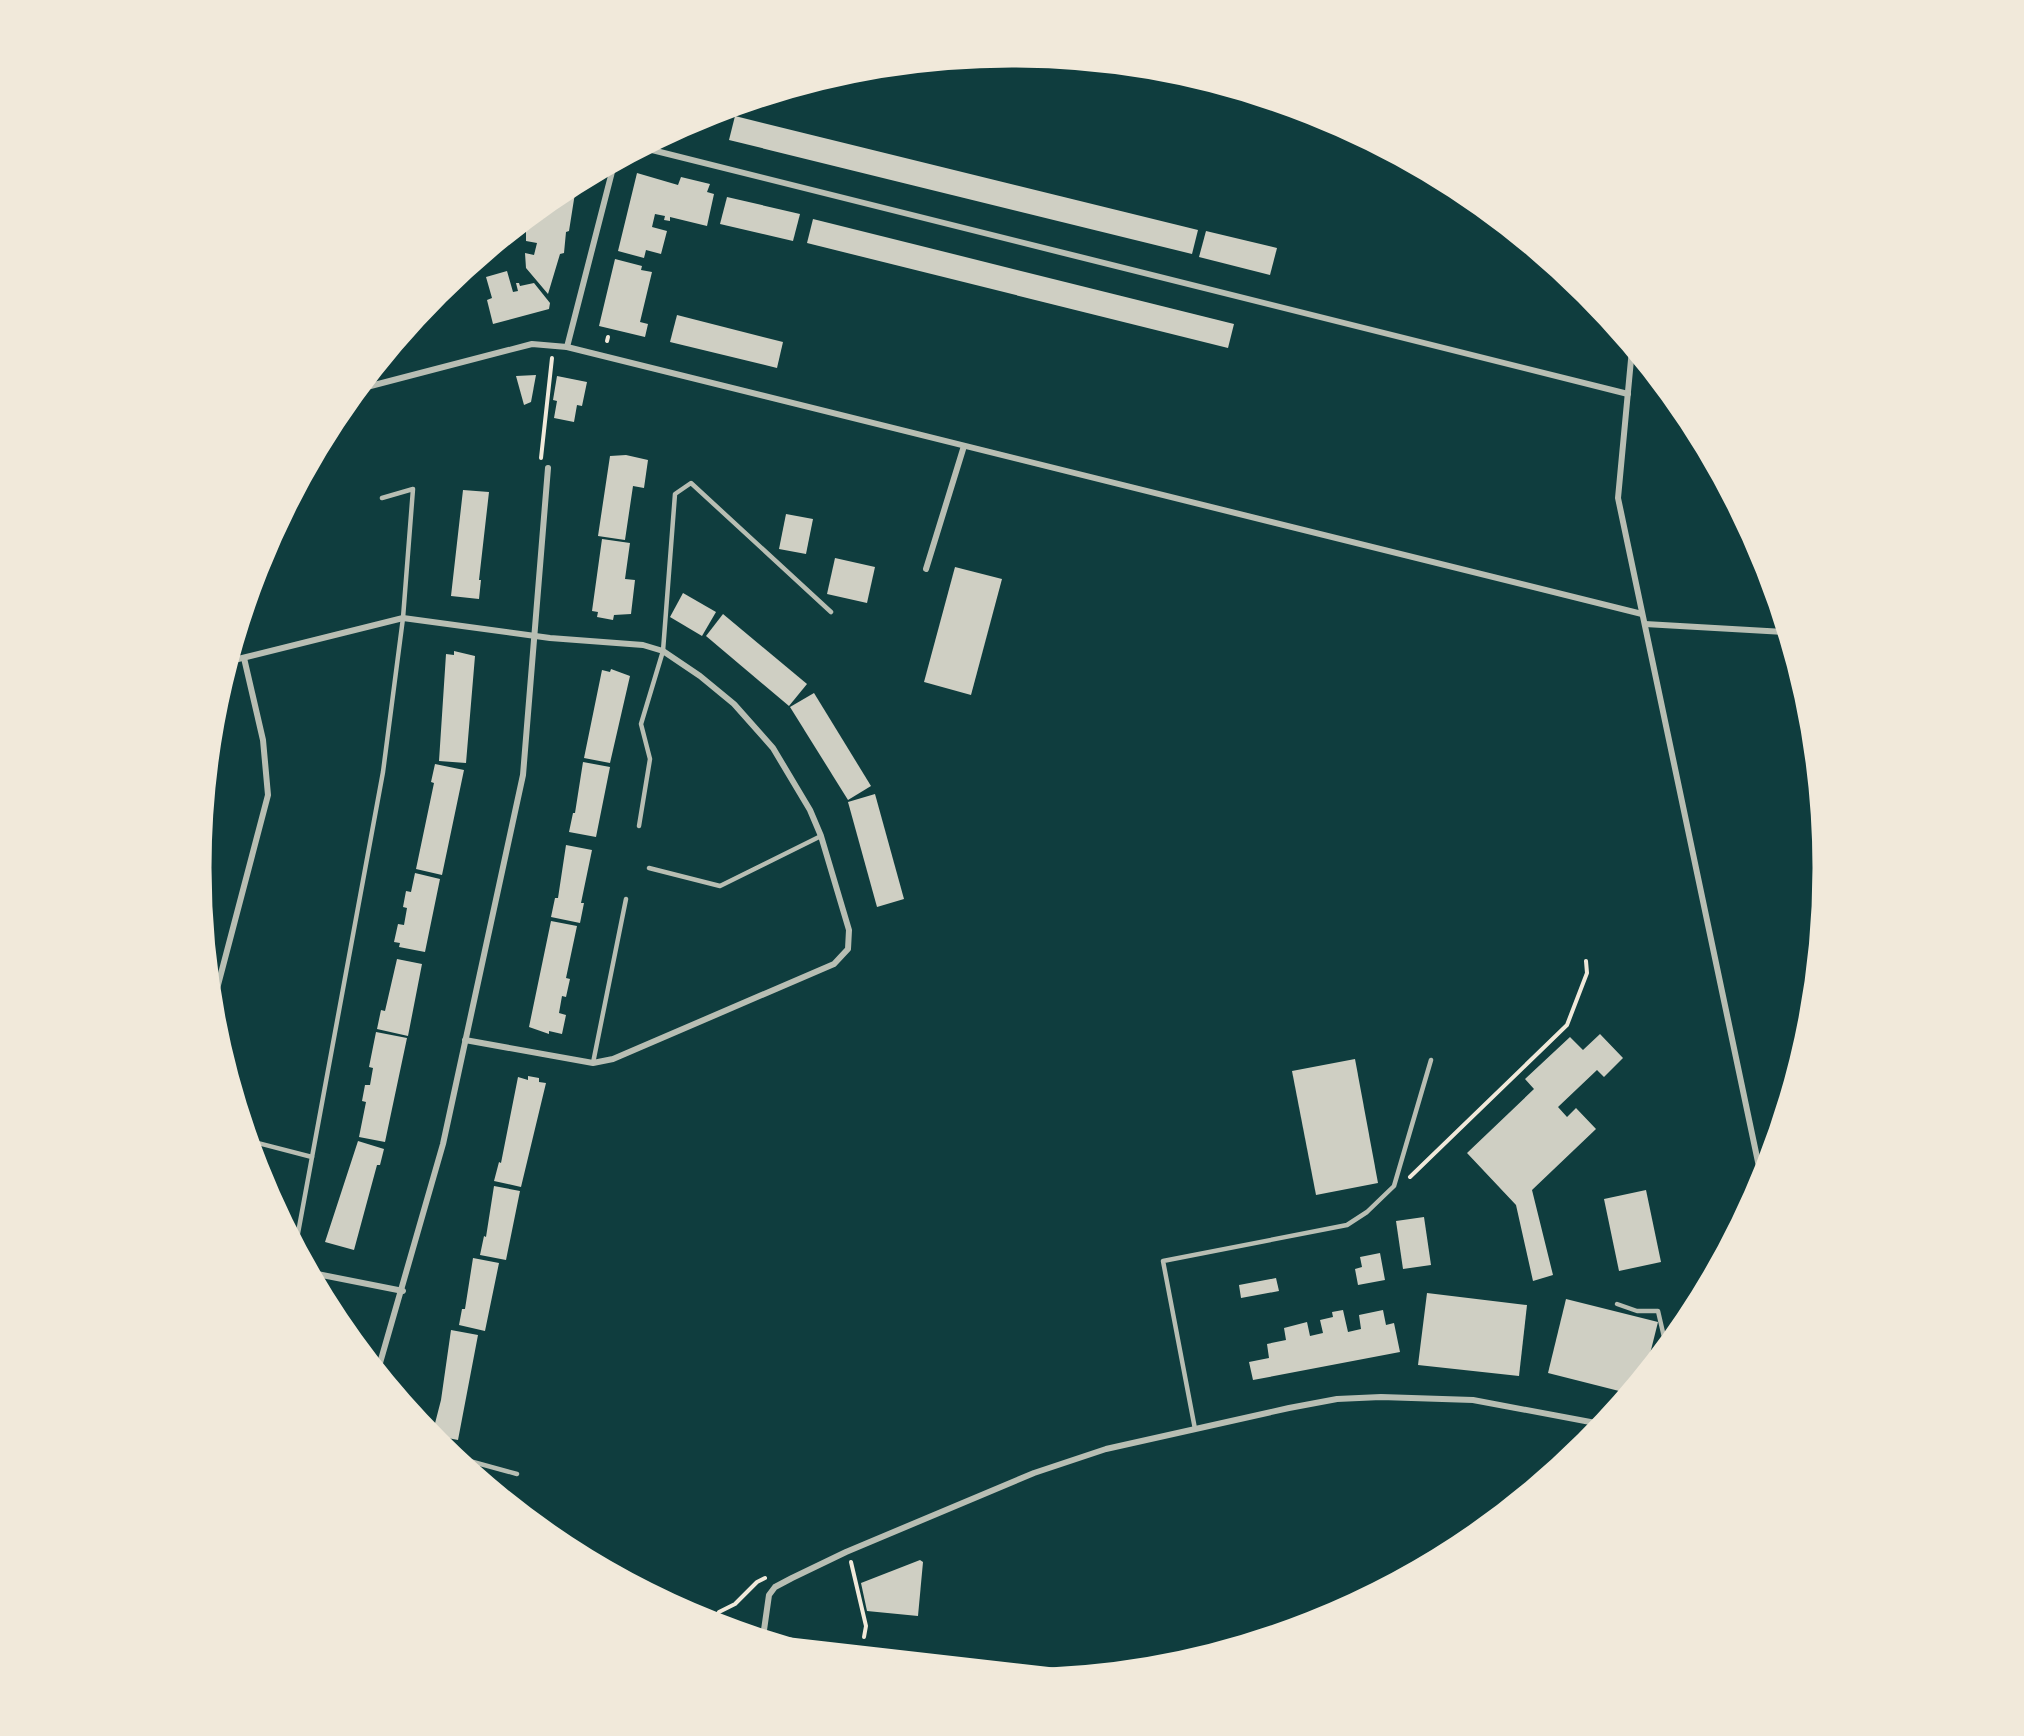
<svg xmlns="http://www.w3.org/2000/svg" width="2024" height="1736" font-family="Figtree,sans-serif">
<style>
.building{fill:#cfcfc3}
.lines{fill:none;stroke-linecap:round;stroke-linejoin:round}
.path{stroke:#f1e9da;stroke-width:4}
.service{stroke:#b8beb3;stroke-width:4.5}
.minor{stroke:#b8beb3;stroke-width:6}
.secondary{stroke:#f1e9da;stroke-width:12}
.rim{fill:none;stroke:#f1e9da;stroke-width:3}
</style>
<rect width="100%" height="100%" fill="#0f3d3e"/>
<g class="building">
<path d="M 735,116 L 1198,230 L 1192,254 L 729,140 Z"/>
<path d="M 692,122 L 690,131 L 681,129 L 679,137 L 669,135 Z"/>
<path d="M 637,173 L 678,185 L 681,177 L 710,184 L 707,192 L 714,194 L 707,226 L 670,217 L 670,221 L 664,220 L 665,216 L 655,214 L 652,227 L 667,231 L 661,254 L 646,250 L 644,258 L 618,251 Z"/>
<path d="M 578,183 L 580,188 L 579,193 L 575,193 L 569,231 L 566,232 L 564,253 L 560,254 L 548,294 L 526,268 L 525,253 L 534,255 L 537,243 L 526,241 L 526,225 L 529,226 L 531,216 L 543,219 L 545,205 Z"/>
<path d="M 727,197 L 800,214 L 793,241 L 720,224 Z"/>
<path d="M 813,219 L 1234,324 L 1228,348 L 807,243 Z"/>
<path d="M 1206,231 L 1277,248 L 1270,275 L 1199,257 Z"/>
<path d="M 615,259 L 642,266 L 641,270 L 652,272 L 640,322 L 648,324 L 645,337 L 599,326 Z"/>
<path d="M 507,271 L 513,292 L 518,291 L 516,283 L 519,283 L 520,286 L 534,283 L 550,303 L 549,309 L 493,324 L 487,300 L 492,298 L 486,277 Z"/>
<path d="M 677,315 L 783,342 L 777,368 L 670,342 Z"/>
<path d="M 536,375 L 531,402 L 524,405 L 516,376 Z"/>
<path d="M 557,376 L 587,382 L 582,406 L 577,405 L 574,422 L 554,418 L 557,401 L 553,400 Z"/>
<path d="M 626,455 L 648,460 L 644,488 L 633,486 L 625,540 L 598,536 L 610,456 Z"/>
<path d="M 463,490 L 489,492 L 479,580 L 481,580 L 479,599 L 451,596 Z"/>
<path d="M 786,514 L 813,519 L 806,554 L 779,549 Z"/>
<path d="M 602,539 L 630,543 L 625,579 L 635,580 L 631,614 L 614,615 L 613,620 L 597,617 L 598,612 L 592,611 Z"/>
<path d="M 835,558 L 875,567 L 867,603 L 827,594 Z"/>
<path d="M 955,567 L 1002,579 L 971,695 L 924,682 Z"/>
<path d="M 683,593 L 716,612 L 702,636 L 670,617 Z"/>
<path d="M 723,614 L 807,684 L 789,706 L 706,636 Z"/>
<path d="M 454,651 L 475,656 L 466,763 L 439,761 L 446,654 L 454,655 Z"/>
<path d="M 611,669 L 630,676 L 610,763 L 584,758 L 602,670 L 610,672 Z"/>
<path d="M 814,693 L 871,786 L 848,800 L 790,707 Z"/>
<path d="M 583,762 L 610,767 L 596,837 L 569,832 L 573,813 L 575,813 Z"/>
<path d="M 435,764 L 464,770 L 442,875 L 416,869 L 434,783 L 431,782 Z"/>
<path d="M 875,794 L 904,899 L 877,907 L 848,802 Z"/>
<path d="M 566,845 L 592,850 L 581,903 L 584,903 L 580,923 L 551,917 L 555,898 L 558,898 Z"/>
<path d="M 415,873 L 440,879 L 425,952 L 399,947 L 400,943 L 394,942 L 398,924 L 404,925 L 407,908 L 403,907 L 406,891 L 411,892 Z"/>
<path d="M 551,921 L 577,926 L 566,978 L 570,979 L 566,997 L 562,996 L 559,1013 L 566,1015 L 562,1034 L 549,1031 L 549,1034 L 529,1027 Z"/>
<path d="M 397,959 L 422,964 L 408,1036 L 377,1029 L 381,1010 L 385,1011 Z"/>
<path d="M 376,1032 L 407,1038 L 385,1142 L 359,1137 L 366,1102 L 362,1101 L 365,1085 L 370,1085 L 373,1068 L 369,1067 Z"/>
<path d="M 1600,1034 L 1623,1058 L 1604,1077 L 1597,1070 L 1558,1107 L 1567,1117 L 1576,1108 L 1596,1129 L 1532,1190 L 1553,1275 L 1533,1281 L 1516,1205 L 1467,1153 L 1534,1089 L 1525,1079 L 1570,1037 L 1583,1050 Z"/>
<path d="M 1355,1059 L 1378,1183 L 1316,1195 L 1292,1071 Z"/>
<path d="M 528,1076 L 539,1078 L 539,1082 L 546,1083 L 521,1187 L 494,1181 L 499,1162 L 501,1163 L 518,1077 L 528,1080 Z"/>
<path d="M 358,1141 L 384,1149 L 380,1165 L 377,1165 L 354,1250 L 325,1242 Z"/>
<path d="M 494,1186 L 520,1191 L 506,1260 L 480,1255 L 484,1236 L 486,1237 Z"/>
<path d="M 1646,1190 L 1661,1262 L 1619,1271 L 1604,1199 Z"/>
<path d="M 1424,1217 L 1431,1265 L 1403,1269 L 1396,1221 Z"/>
<path d="M 1380,1253 L 1385,1280 L 1358,1285 L 1355,1269 L 1362,1267 L 1360,1257 Z"/>
<path d="M 473,1258 L 499,1263 L 485,1331 L 459,1325 L 462,1309 L 465,1309 Z"/>
<path d="M 1276,1278 L 1279,1291 L 1241,1298 L 1239,1285 Z"/>
<path d="M 1427,1293 L 1527,1305 L 1519,1376 L 1418,1365 Z"/>
<path d="M 1566,1299 L 1658,1322 L 1646,1370 L 1627,1393 L 1548,1373 Z"/>
<path d="M 1343,1310 L 1348,1332 L 1361,1329 L 1359,1315 L 1383,1310 L 1386,1325 L 1394,1323 L 1400,1352 L 1253,1380 L 1249,1362 L 1269,1358 L 1267,1344 L 1286,1340 L 1284,1328 L 1307,1322 L 1310,1336 L 1323,1333 L 1320,1320 L 1333,1317 L 1332,1312 Z"/>
<path d="M 451,1330 L 478,1335 L 458,1440 L 432,1435 L 441,1400 Z"/>
<path d="M 920,1560 L 923,1562 L 918,1616 L 867,1611 L 861,1583 Z"/>
</g>
<g class="lines">
<g class="path">
<path d="M 607,341 L 608,337"/>
<path d="M 541,458 L 552,358"/>
<path d="M 1410,1177 L 1567,1025 L 1587,973 L 1586,961"/>
<path d="M 851,1562 L 866,1626 L 864,1637"/>
<path d="M 713,1622 L 719,1612 L 735,1604 L 757,1582 L 765,1578"/>
</g>
<g class="service">
<path d="M 639,826 L 650,759 L 641,724 L 663,651 L 675,494 L 691,483 L 831,612"/>
<path d="M 649,868 L 720,886 L 821,836"/>
<path d="M 593,1063 L 626,899"/>
<path d="M 250,1141 L 312,1157"/>
<path d="M 296,1244 L 383,772 L 403,618 L 413,489 L 382,498"/>
<path d="M 1617,1304 L 1637,1311 L 1658,1311 L 1664,1337 L 1663,1350"/>
<path d="M 1195,1429 L 1163,1261 L 1347,1225 L 1367,1212 L 1394,1186 L 1431,1060"/>
<path d="M 455,1457 L 517,1474"/>
</g>
<g class="minor">
<path d="M 644,148 L 1628,394"/>
<path d="M 567,347 L 614,164"/>
<path d="M 1632,349 L 1618,498 L 1762,1181"/>
<path d="M 359,389 L 532,344 L 567,347 L 1642,614"/>
<path d="M 926,569 L 964,446"/>
<path d="M 1645,624 L 1785,632"/>
<path d="M 230,661 L 403,618 L 550,638 L 643,645 L 663,651 L 700,676 L 734,704 L 773,748 L 810,810 L 821,836 L 849,930 L 848,949 L 834,964 L 613,1059 L 593,1063 L 465,1040"/>
<path d="M 213,1004 L 268,795 L 263,740 L 244,658"/>
<path d="M 312,1273 L 403,1291"/>
<path d="M 378,1370 L 443,1144 L 523,775 L 548,468"/>
<path d="M 763,1637 L 769,1595 L 775,1587 L 792,1578 L 846,1552 L 1034,1473 L 1106,1449 L 1289,1408 L 1337,1399 L 1381,1397 L 1473,1400 L 1601,1424"/>
<path d="M 873,1667 L 874,1654"/>
</g>
<path class="secondary" d="M 777,1642 L 1066,1675"/>
</g>
<path d="M0 0H2024V1736H0ZM210 868a802 802 0 1 1 1604 0a802 802 0 1 1-1604 0Z" fill="#f1e9da" fill-rule="evenodd"/>
<path class="rim" d="M210 868a802 802 0 1 1 1604 0a802 802 0 1 1-1604 0Z"/>
</svg>
